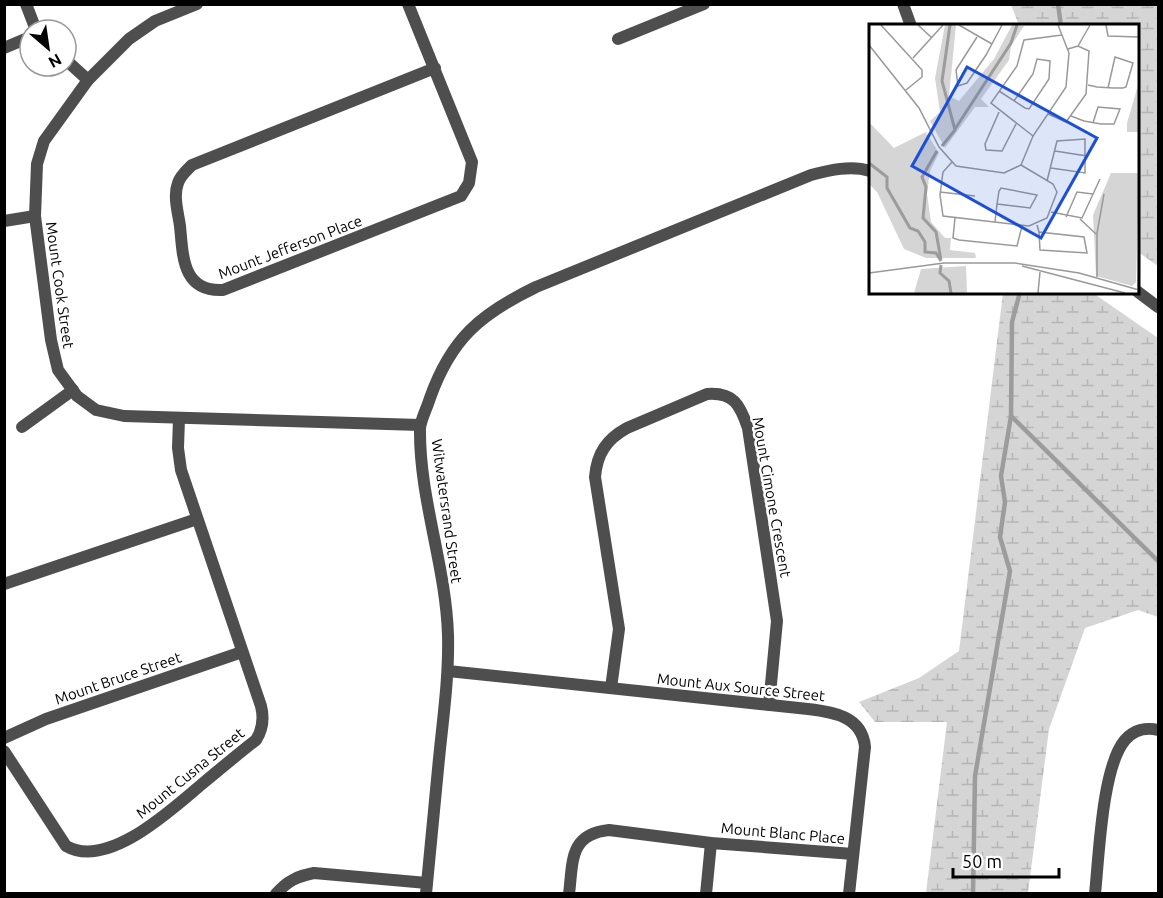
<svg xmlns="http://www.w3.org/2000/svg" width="1163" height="898" font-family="Ubuntu,sans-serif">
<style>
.wetland{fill:url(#wetland-marsh)}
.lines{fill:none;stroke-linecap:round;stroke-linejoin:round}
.stream{stroke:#9c9c9c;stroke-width:4.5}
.street{stroke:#4e4e4e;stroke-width:12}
.labels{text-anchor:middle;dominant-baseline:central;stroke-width:5;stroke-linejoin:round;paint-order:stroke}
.street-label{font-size:15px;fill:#000;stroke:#fff}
.inset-river{fill:none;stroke:#9c9c9c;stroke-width:3}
.inset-road{fill:none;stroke:#999;stroke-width:1.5}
.view{fill:#1d4ed8;fill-opacity:0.15;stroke:#1d4ed8;stroke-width:3}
.inset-edge{fill:none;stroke:#000;stroke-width:3}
</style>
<defs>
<pattern id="wetland-marsh" width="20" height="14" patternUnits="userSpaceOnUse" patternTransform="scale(1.5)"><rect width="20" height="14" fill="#d5d5d5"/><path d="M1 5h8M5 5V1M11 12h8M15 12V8" fill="none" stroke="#b5b5b5"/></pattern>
</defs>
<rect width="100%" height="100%" fill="#fff"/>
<g class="wetland">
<path d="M 1011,5 L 1158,5 L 1158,266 L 1138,252 L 1138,26 L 1019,25 Z"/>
<path d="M 1003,293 L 1093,293 L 1158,338 L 1158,617 L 1138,610 L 1085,628 L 1049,729 L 1028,893 L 926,893 L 947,722 L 875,722 L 859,702 L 919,678 L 959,651 Z"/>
</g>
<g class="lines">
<g class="stream">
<path d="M 1058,4 L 1061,26"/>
<path d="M 1020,292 L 1012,322 L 1011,416 L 1158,561"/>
<path d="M 973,894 L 975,776 L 1010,571 L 1000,537 L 1005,502 L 1001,476 L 1011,416"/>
</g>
<g class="street">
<path d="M 26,4 L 36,30"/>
<path d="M 197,4 L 155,21 L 129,39 L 88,80 L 44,141 L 37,164 L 35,216 L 51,340 L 58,370 L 77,396 L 96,410 L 124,416 L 420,425"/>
<path d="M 408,4 L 472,162 L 469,183 L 461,196 L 223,290 C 182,292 183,256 180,226 C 178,212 173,196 178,183 C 180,176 187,170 192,165 L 435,68"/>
<path d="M 903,4 L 911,26"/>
<path d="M 618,39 L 704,4"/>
<path d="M 4,48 L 30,37"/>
<path d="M 66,60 L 88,80"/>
<path d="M 4,221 L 35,216"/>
<path d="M 1138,292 L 1158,307"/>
<path d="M 22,427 L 73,390"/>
<path d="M 4,584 L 197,519"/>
<path d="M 448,671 L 808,709 C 833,712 862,716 865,747 L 849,894"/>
<path d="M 611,688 L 619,629 L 595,477 C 597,453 607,439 627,428 L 707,394 C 734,392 740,405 748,428 L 777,621 L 769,705"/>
<path d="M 4,738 L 46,719 L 242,652"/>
<path d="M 4,751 L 66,846 C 108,870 172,809 202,784 C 220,769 238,754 256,740 C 263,729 264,718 261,706 L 181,470 L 178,448 L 179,418"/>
<path d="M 276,894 C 287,881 298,876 314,873 L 427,883"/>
<path d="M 426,894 C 431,845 435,797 440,749 C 444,711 449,673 448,635 C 446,566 419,498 420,428 C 421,419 427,408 430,398 C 451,339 480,314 536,287 L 811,175 C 830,170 851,165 870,171"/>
<path d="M 569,894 C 573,862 569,834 609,830 L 711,843 L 853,854"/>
<path d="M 706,894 L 711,843"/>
<path d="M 1095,894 C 1099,856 1102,767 1125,740 C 1134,730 1146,727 1158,730"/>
</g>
</g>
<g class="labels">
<g class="street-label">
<text transform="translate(290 247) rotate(-21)">Mount Jefferson Place</text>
<text transform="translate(60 285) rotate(82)">Mount Cook Street</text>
<text transform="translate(772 497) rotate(80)">Mount Cimone Crescent</text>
<text transform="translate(447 511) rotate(82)">Witwatersrand Street</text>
<text transform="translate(118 678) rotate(-19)">Mount Bruce Street</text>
<text transform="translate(741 687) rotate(6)">Mount Aux Source Street</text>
<text transform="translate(190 773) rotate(-39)">Mount Cusna Street</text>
<text transform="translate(783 833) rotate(5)">Mount Blanc Place</text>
</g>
</g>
<g transform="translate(869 24)">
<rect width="270" height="270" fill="#fff"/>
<path d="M 270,58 L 270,108 L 258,108 L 258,99 ZM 242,149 L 270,149 L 267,258 L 263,262 L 227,252 L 224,191 Z" fill="#d5d5d5"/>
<path d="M 76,1 L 87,1 L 80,72 L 90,77 L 125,35 L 143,1 L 155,2 L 142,22 L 140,36 L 112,75 L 120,83 L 106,83 L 76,124 L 61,97 L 71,88 L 66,54 ZM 0,98 L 25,124 L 57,108 L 70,129 L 61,147 L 58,170 L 62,198 L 76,214 L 82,214 L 81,226 L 106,229 L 107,234 L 57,234 L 35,225 L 8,168 L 0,160 ZM 97,242 L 98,269 L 45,269 L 52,245 Z" fill="#d5d5d5"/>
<path class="inset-river" d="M 86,105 L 142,19 L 148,1M 73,122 L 86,106 L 73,57 L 81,1M 68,127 L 53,153 L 57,163 L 54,194 L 67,208 L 72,236M 0,139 L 18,153 L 18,164 L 41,204 L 49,207 L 56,218 L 56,228 L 67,229 L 72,237M 72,241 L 71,249 L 80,257 L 82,269"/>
<path class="inset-road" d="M 12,1 L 53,46 L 53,53 L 37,66M 49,1 L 63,14M 90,1 L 123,20M 237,1 L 239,12 L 270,13M 108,13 L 87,46 L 89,62 L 98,59 L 117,31 L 133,1M 0,21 L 50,84 L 70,123 L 87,142 L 135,149 L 152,141 L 164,112 L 197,63 L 200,29 L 189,1M 209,22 L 221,1M 44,34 L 74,1M 219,61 L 228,63 L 244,64 L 254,64 L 257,63 L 264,39 L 246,33 L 239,64M 130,67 L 156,84 L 160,85 L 180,55 L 181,37 L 168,35 L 164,50 L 145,77M 130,88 L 116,120 L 117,126 L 133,127 L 147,100M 179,90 L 197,98 L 217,70 L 220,27 L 209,22 L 199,25M 202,92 L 215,97 L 232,100 L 245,100 L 251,85 L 229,83 L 224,99M 164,112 L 122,79 L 148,42 L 155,16 L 193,11M 186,127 L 218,132M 83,138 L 74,148 L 71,171 L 74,192 L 160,202 L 178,194 L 188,168 L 184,160 L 152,141M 178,157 L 188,117 L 216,115 L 216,149 L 182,144M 71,168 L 106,172M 182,188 L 213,194 L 231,155M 197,193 L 208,168 L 224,170M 86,194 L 84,214 L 90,216 L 148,222 L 153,202M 211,195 L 227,210M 126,198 L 128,180 L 130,167 L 132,164 L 168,171 L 161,184 L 128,180M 168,201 L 170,208 L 215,213 L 218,229 L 171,226 L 170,208M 153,242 L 256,269M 0,249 L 75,239 L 146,239 L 210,249 L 270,266M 228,253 L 228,209 L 235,170M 169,269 L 171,248M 269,269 L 270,202"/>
<path class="view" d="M 98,43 L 228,114 L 172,214 L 43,142 Z"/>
<rect width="270" height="270" class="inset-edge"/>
</g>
<rect width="1163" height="898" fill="none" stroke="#000000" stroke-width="12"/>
<g transform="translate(48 48) rotate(151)"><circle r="28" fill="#ffffff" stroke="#999999" stroke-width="1.5"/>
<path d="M0-4.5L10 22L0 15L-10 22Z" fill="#000000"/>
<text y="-9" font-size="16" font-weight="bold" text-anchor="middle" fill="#000000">N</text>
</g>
<path d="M953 868v9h106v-9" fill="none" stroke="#000000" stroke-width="3"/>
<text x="962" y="868" font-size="18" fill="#000000" stroke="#ffffff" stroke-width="4.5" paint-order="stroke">50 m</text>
</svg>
